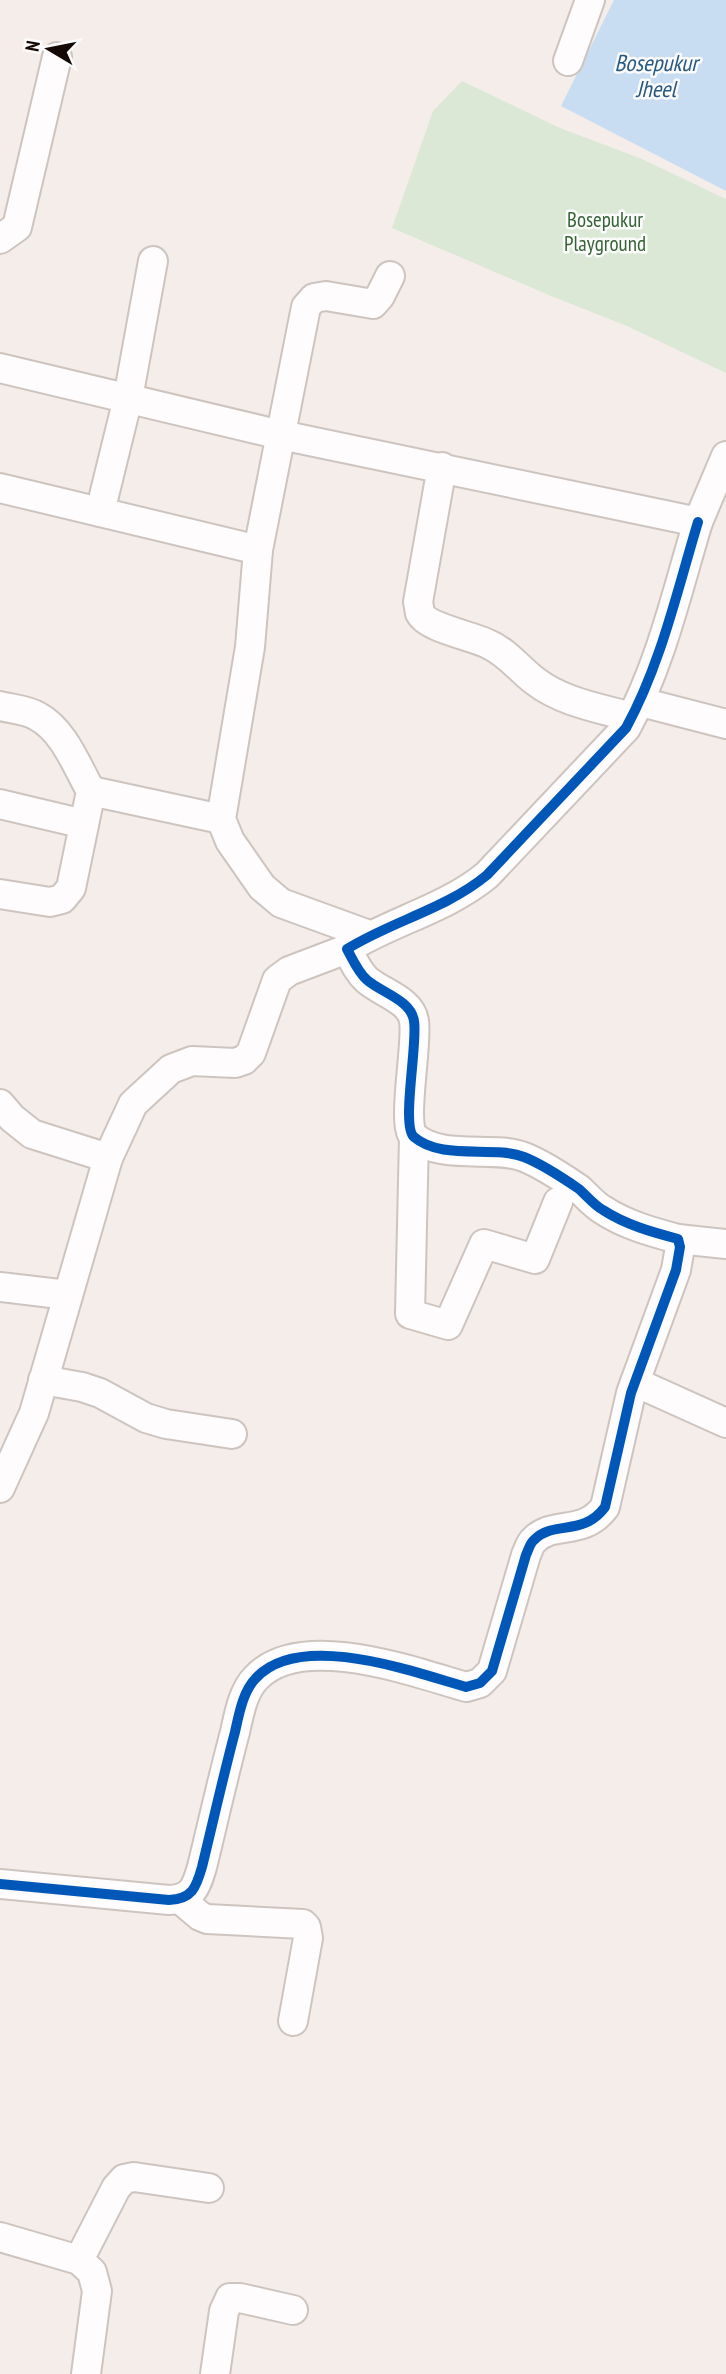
<svg xmlns="http://www.w3.org/2000/svg" width="726" height="2374" font-family="'PT Sans Narrow',sans-serif">
<style>
.green{fill:#dce8d6}
.water{fill:#c8ddf1}
.lines{fill:none;stroke-linecap:round;stroke-linejoin:round}
.minor-casing{stroke:#cec4bf;stroke-width:32}
.minor{stroke:#fefcfc;stroke-width:28}
.cycleway-casing{stroke:#fbfbfb;stroke-width:15}
.cycleway{stroke:#0057b8;stroke-width:10}
.labels{text-anchor:middle;dominant-baseline:central;stroke-width:5;stroke-linejoin:round;paint-order:stroke}
.park-label{font-size:21px;fill:#366336;stroke:#fbfbfb}
.water-label{font-size:23px;font-style:italic;fill:#285982;stroke:#fbfbfb}
</style>
<rect width="100%" height="100%" fill="#f5ede9"/>
<path class="green" d="M 462,81 L 560,128 L 642,159 L 726,199 L 726,373 L 627,326 L 551,296 L 392,228 L 433,111 Z"/>
<path class="water" d="M 614,0 L 726,0 L 726,191 L 561,106 Z"/>
<g class="lines">
<g class="minor-casing">
<g id="minor">
<path d="M 568,61 L 590,0"/>
<path d="M 0,239 L 17,227 L 57,57"/>
<path d="M 0,368 L 281,435 L 698,522 L 726,456"/>
<path d="M 442,467 L 418,602 C 419,605 419,609 420,613 C 427,628 473,636 488,644 C 507,652 519,669 535,681 C 562,702 599,708 631,717"/>
<path d="M 0,488 L 258,550"/>
<path d="M 100,512 L 128,398 L 153,261"/>
<path d="M 641,702 L 726,724"/>
<path d="M 0,706 C 12,709 27,710 37,716 C 64,730 77,767 91,791 L 71,888 L 62,899 L 50,902 L 0,894"/>
<path d="M 91,791 L 221,819"/>
<path d="M 0,804 L 84,824"/>
<path d="M 369,935 L 281,903 L 262,887 L 230,841 L 221,819 L 250,647 L 258,550 L 306,307 L 314,298 L 326,296 L 373,304 L 380,296 L 390,276"/>
<path d="M 0,1104 L 12,1118 L 32,1134 L 108,1158"/>
<path d="M 414,1137 L 410,1314 L 448,1325 L 484,1244 L 535,1259 L 558,1202"/>
<path d="M 678,1239 L 726,1244"/>
<path d="M 0,1287 L 68,1295"/>
<path d="M 43,1380 L 82,1387 L 100,1393 L 146,1418 L 166,1424 L 232,1434"/>
<path d="M 635,1382 L 726,1423"/>
<path d="M 0,1488 L 34,1413 L 108,1158 L 133,1104 L 171,1069 L 192,1061 L 235,1063 L 244,1060 L 251,1053 L 277,980 L 289,971 L 347,949"/>
<path d="M 0,1884 L 169,1900 C 192,1899 196,1888 202,1867 C 213,1822 223,1777 235,1732 C 239,1714 243,1691 256,1678 C 300,1630 414,1672 466,1687 L 480,1683 L 492,1671 L 526,1555 C 528,1551 530,1543 534,1540 C 553,1520 583,1537 605,1507 L 631,1393 L 676,1270 L 680,1247 L 678,1239 C 652,1232 626,1225 603,1210 C 594,1205 587,1196 579,1189 C 563,1178 542,1164 524,1157 C 493,1145 442,1161 414,1137 C 401,1126 418,1043 414,1021 C 411,1000 382,993 367,980 C 358,972 353,960 347,949 C 392,921 446,909 487,875 L 626,728 C 661,664 677,591 698,522"/>
<path d="M 181,1900 L 200,1916 L 207,1919 L 303,1924 L 306,1927 L 308,1938 L 293,2021"/>
<path d="M 0,2237 L 79,2260 L 92,2272 L 97,2291 L 86,2374"/>
<path d="M 79,2260 L 116,2188 L 124,2179 L 134,2177 L 209,2188"/>
<path d="M 215,2374 L 224,2311 L 230,2298 L 240,2298 L 293,2310"/>
</g>
</g>
<use href="#minor" class="minor"/>
<g class="cycleway-casing">
<path id="cycleway" d="M 0,1884 L 169,1900 C 192,1899 196,1888 202,1867 C 213,1822 223,1777 235,1732 C 239,1714 243,1691 256,1678 C 300,1630 414,1672 466,1687 L 480,1683 L 492,1671 L 526,1555 C 528,1551 530,1543 534,1540 C 553,1520 583,1537 605,1507 L 631,1393 L 676,1270 L 680,1247 L 678,1239 C 652,1232 626,1225 603,1210 C 594,1205 587,1196 579,1189 C 563,1178 542,1164 524,1157 C 493,1145 442,1161 414,1137 C 401,1126 418,1043 414,1021 C 411,1000 382,993 367,980 C 358,972 353,960 347,949 C 392,921 446,909 487,875 L 626,728 C 661,664 677,591 698,522"/>
</g>
<use href="#cycleway" class="cycleway"/>
</g>
<g class="labels">
<g class="park-label">
<text x="605" y="219">Bosepukur<tspan x="605" dy="24">Playground</tspan></text>
</g>
<g class="water-label">
<text x="656" y="62">Bosepukur<tspan x="656" dy="26">Jheel</tspan></text>
</g>
</g>
<g transform="translate(49 49) rotate(280)" stroke="#fbfbfb" stroke-width="5" paint-order="stroke">
<path d="M0-5L12 26L0 18L-12 26Z" fill="#140905"/>
<text y="-10" font-size="19" font-weight="bold" text-anchor="middle" fill="#140905">N</text>
</g>
</svg>
